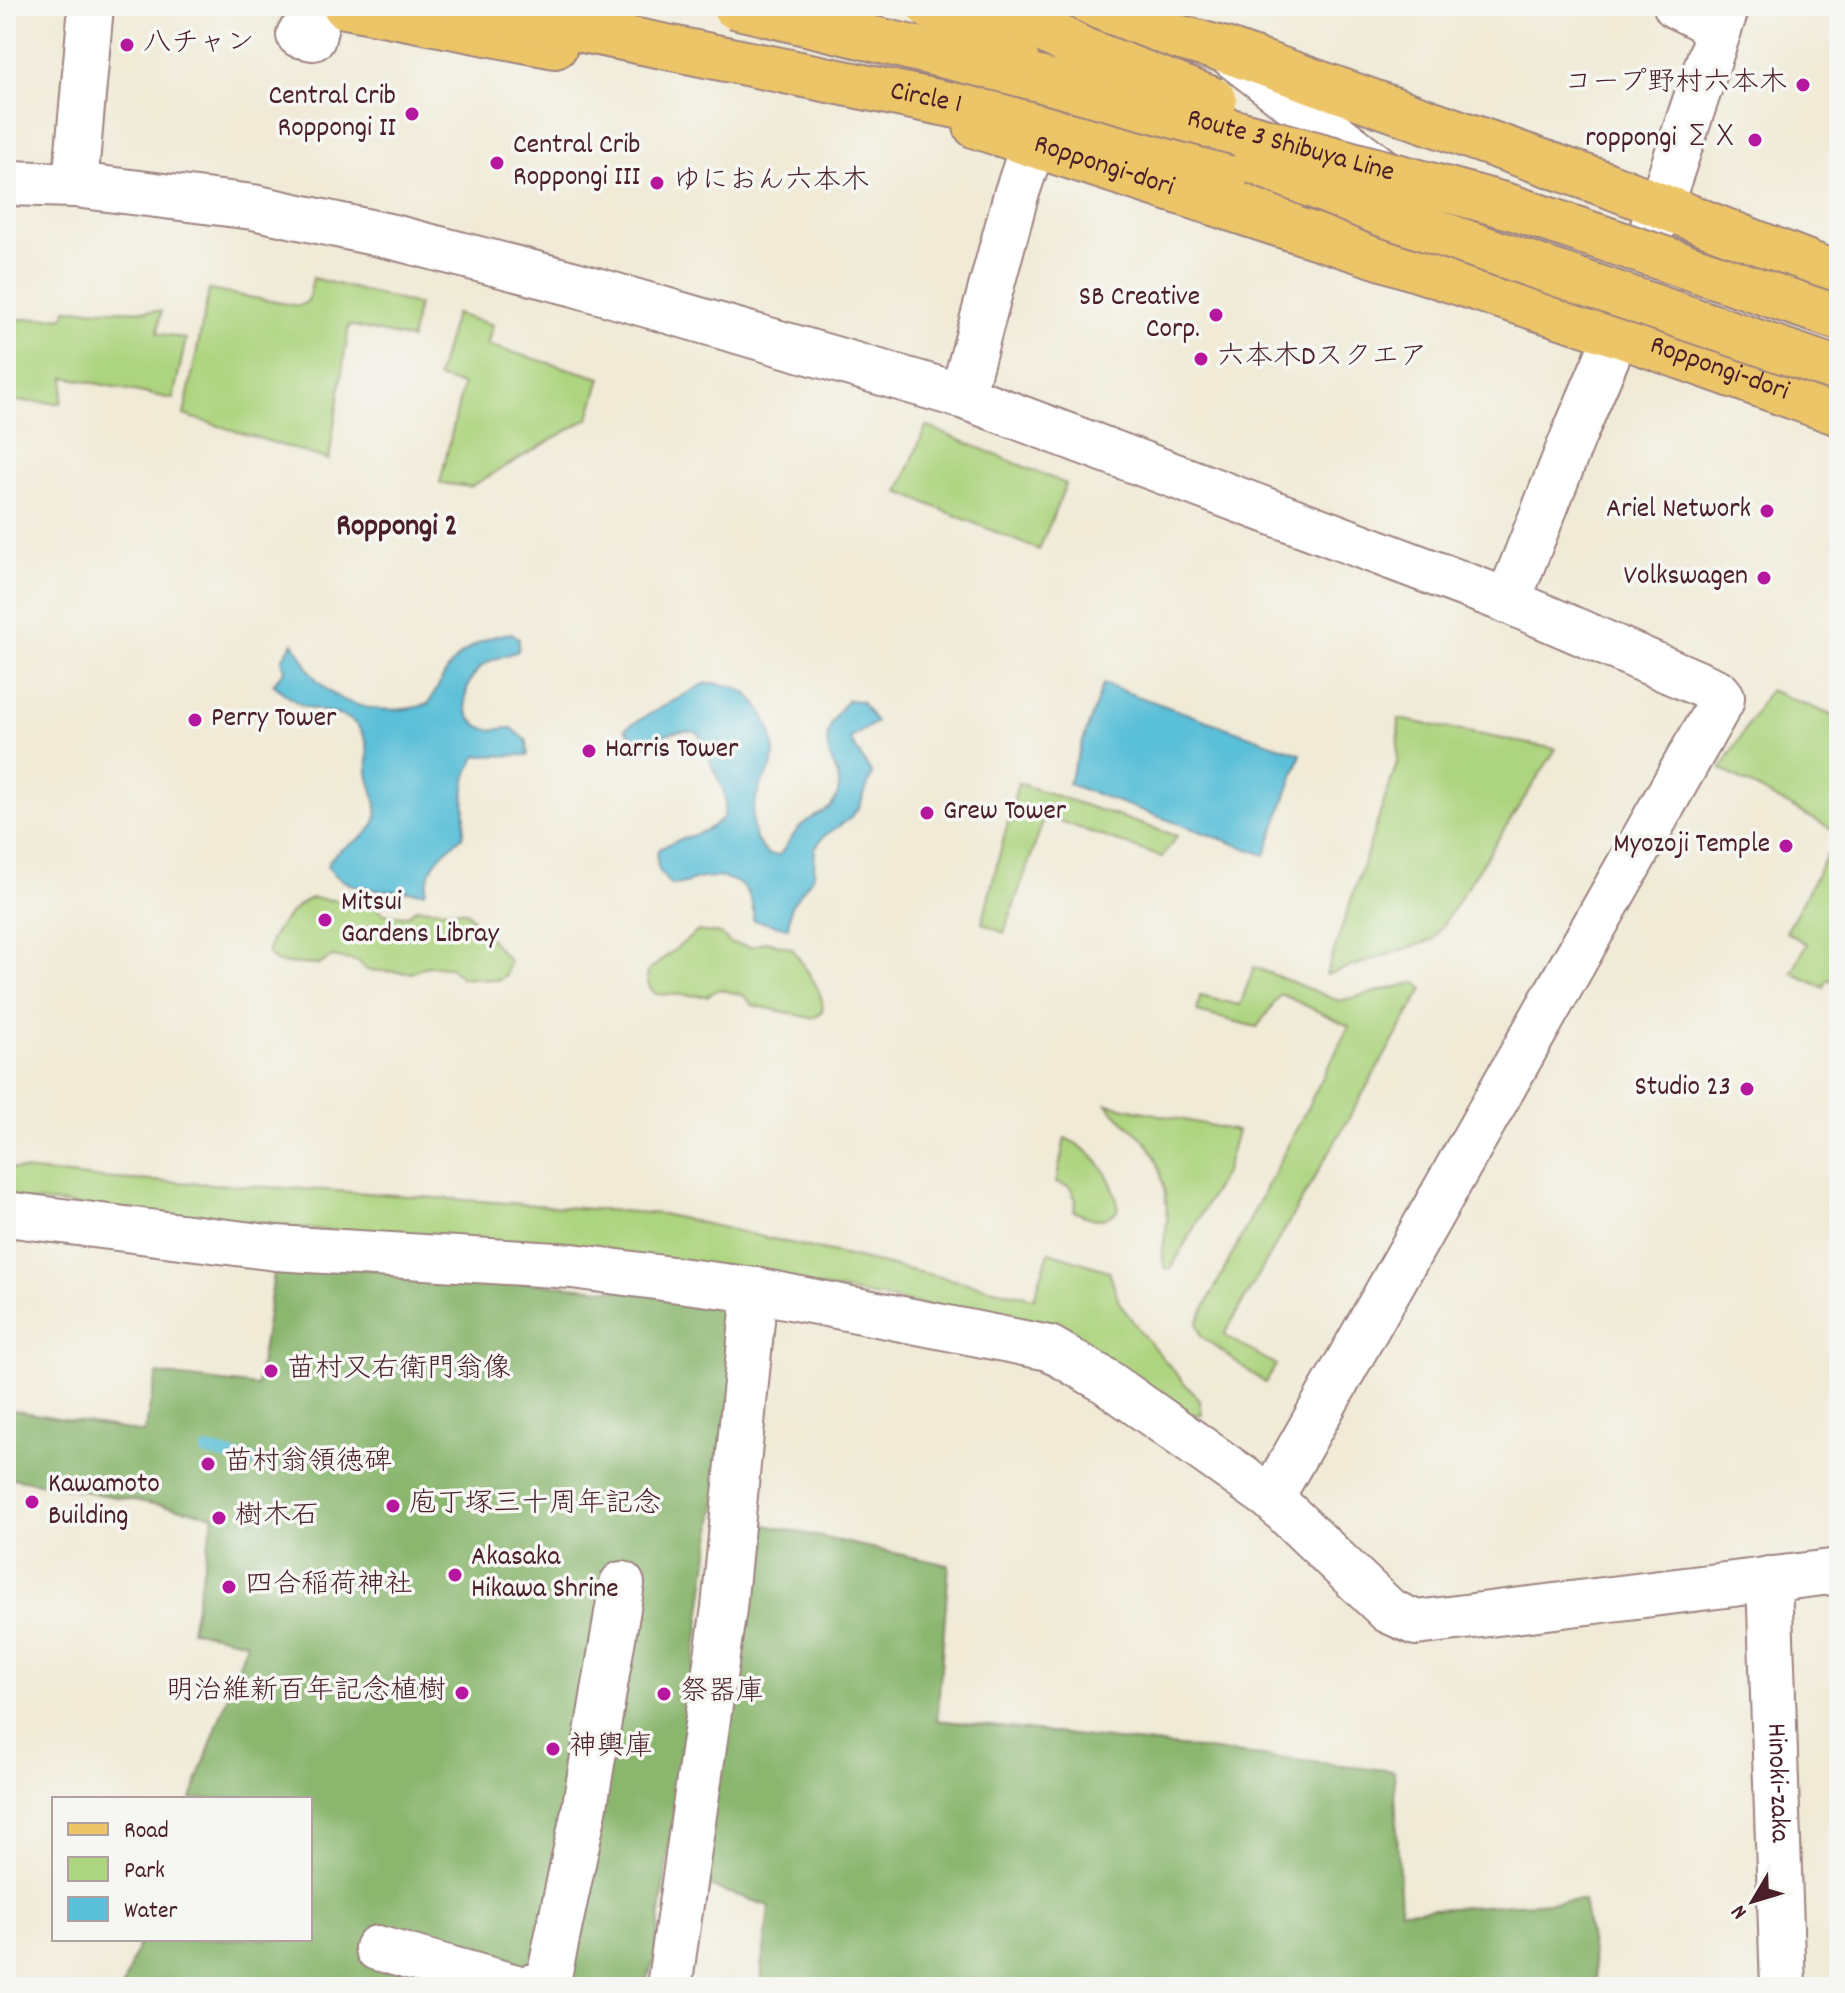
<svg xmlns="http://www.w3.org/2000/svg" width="1845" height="1993" font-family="Dekko,'Klee One',sans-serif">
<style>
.green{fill:#add47f;stroke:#7c7a55;stroke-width:2}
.forest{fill:#8ab66e;stroke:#6a6a4c;stroke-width:2}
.water{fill:#5abfd8;stroke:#526f82;stroke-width:2}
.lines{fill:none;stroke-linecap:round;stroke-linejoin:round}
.stream{stroke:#5abfd8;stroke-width:12}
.minor-casing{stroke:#9d8480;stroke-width:48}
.major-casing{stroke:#9d8480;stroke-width:48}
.highway-casing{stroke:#9d8480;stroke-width:48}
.minor{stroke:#fff;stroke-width:44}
.major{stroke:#edc569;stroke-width:44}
.highway{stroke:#edc569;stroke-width:44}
.highway-bridge-casing{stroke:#9d8480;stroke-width:48;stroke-linecap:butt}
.highway-bridge{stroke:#edc569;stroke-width:44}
.poi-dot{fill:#b5179e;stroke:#f6f6f2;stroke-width:3}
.labels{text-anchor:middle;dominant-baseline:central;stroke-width:7;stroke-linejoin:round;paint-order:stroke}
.poi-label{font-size:28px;fill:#4a1f2b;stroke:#f6f6f2;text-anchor:start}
.street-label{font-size:28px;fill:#4a1f2b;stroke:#f6f6f2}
.neighbourhood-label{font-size:30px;font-weight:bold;fill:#4a1f2b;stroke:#f6f6f2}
</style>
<rect width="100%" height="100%" fill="#f6f6f2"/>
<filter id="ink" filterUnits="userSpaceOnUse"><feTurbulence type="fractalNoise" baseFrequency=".0125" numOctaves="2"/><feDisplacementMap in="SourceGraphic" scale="16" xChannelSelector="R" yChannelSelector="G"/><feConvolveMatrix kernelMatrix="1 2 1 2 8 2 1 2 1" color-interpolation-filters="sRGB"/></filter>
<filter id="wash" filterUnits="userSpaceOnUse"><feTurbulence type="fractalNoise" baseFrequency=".006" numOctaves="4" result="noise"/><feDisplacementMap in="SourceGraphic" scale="32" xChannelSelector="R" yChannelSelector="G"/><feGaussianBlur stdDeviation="1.8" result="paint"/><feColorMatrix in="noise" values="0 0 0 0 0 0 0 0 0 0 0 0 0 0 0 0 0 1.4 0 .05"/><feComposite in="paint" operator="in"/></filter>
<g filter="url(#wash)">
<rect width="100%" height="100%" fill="#f0ead6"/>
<g class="green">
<path d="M 313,278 L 418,305 L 411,339 L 349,325 L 329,460 L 184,415 L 209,290 L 299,306 L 308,301 Z"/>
<path d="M 66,309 L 161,311 L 158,333 L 186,339 L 173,399 L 65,377 L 61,403 L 6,401 L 6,320 L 64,317 Z"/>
<path d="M 455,314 L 493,325 L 487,345 L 601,378 L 589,418 L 470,487 L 440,483 L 463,385 L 437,378 Z"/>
<path d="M 926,426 L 1066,484 L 1039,550 L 899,492 Z"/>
<path d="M 1769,690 L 1839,718 L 1839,980 L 1827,980 L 1824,988 L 1792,973 L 1807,944 L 1786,932 L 1839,833 L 1721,769 Z"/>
<path d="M 1399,719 L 1556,749 L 1433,940 L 1326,975 L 1397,763 Z"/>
<path d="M 1018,783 L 1177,836 L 1162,857 L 1045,816 L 1004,933 L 982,923 Z"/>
<path d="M 311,898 L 373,904 L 384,914 L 406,916 L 417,908 L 466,911 L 509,961 L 506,975 L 499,980 L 462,978 L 450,967 L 427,966 L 411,973 L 366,970 L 357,961 L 332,957 L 319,965 L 278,963 L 268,954 C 268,935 294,905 311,898 Z"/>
<path d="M 698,931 L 721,934 L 730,943 L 752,947 L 766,941 L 792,948 C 800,962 843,1013 811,1018 L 753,1005 L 743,995 L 719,989 L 707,996 L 656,994 C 648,988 646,981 648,971 Z"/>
<path d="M 1254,967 L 1339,1001 L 1417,982 L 1423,989 L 1224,1335 L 1276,1365 L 1265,1383 L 1201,1336 L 1197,1323 L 1349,1026 L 1281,994 L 1257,1027 L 1197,1012 L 1200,996 L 1240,1005 Z"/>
<path d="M 1107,1104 L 1237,1131 L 1226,1169 L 1171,1269 L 1166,1269 C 1158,1256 1167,1236 1167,1221 C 1167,1200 1164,1179 1156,1159 C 1146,1134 1121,1124 1107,1104 Z"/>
<path d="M 1065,1138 C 1097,1152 1112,1175 1119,1209 C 1104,1224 1092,1220 1074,1211 L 1076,1200 L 1070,1187 L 1056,1183 Z"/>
<path d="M 6,1168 L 96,1178 L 323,1190 L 662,1214 L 1034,1298 L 1049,1252 L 1109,1271 L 1119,1302 L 1142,1334 L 1200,1401 L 1202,1414 L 1193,1415 L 1041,1325 L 665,1260 L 289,1227 L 6,1198 Z"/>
</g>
<g class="forest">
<path d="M 276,1261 L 743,1301 L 653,1966 L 642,1987 L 123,1987 L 140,1939 L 310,1939 L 310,1799 L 191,1799 L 247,1642 L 191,1630 L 214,1515 L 6,1477 L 6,1409 L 144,1433 L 157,1374 L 257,1386 Z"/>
<path d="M 752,1522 L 949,1565 L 937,1720 L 1394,1771 L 1401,1911 L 1583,1900 L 1598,1987 L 760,1987 L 769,1906 L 700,1883 Z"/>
</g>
<g class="water">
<path d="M 512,633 L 519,639 L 518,651 C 506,656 487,659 478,670 C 461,689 459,719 486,729 C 493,731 504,728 512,728 L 527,741 L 528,755 L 477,756 C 456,786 469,806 463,836 C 440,855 430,861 425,892 C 391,889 348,896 327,866 C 335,845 361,845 373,826 C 382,812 373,793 369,778 C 366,766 370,753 366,741 C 355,711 332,715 310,708 C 296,704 284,694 273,684 L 285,670 L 282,659 L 293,643 C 301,653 305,665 313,675 C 338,710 390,716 428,704 C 436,692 442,677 451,665 C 465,648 490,634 512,633 Z"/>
<path d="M 714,683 C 722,685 731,685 739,689 C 761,700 780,740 772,765 C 770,772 763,779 760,787 C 750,811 747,837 769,855 L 779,855 C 788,846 792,834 802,825 C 815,813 833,813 838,793 C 841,781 837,772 832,762 C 821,738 831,718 848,700 L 861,701 L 876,722 L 850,739 L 872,774 L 859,808 L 848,820 L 824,836 L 815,848 L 814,875 L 791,906 L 788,928 L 753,920 C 755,887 734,874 703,878 C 692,880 682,885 671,885 C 659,873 655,867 658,850 C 680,835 702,838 723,818 C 729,793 723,790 713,768 C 706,752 710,748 697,732 C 676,728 660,735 642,748 L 625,728 L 704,684 Z"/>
<path d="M 1103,684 L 1301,754 L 1265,855 L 1068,784 Z"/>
</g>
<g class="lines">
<path class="stream" d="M 207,1451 L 272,1465"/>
</g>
</g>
<g filter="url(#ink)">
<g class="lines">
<g class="minor-casing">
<g id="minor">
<path d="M 1676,6 L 1704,20 L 1716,37"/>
<path d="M 299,35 L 313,38 L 320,6"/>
<path d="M 1233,56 L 1423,202 L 1582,256 C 1604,271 1618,284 1620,312"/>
<path d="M 6,183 L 75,185 L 253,207 L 393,237 L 575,284 L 962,396 L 1508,601 L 1718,692 L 1722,697 L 1721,702 L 1271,1498"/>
<path d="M 75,185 L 91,6"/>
<path d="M 962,396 L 1016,195 L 1033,145"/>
<path d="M 1508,601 L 1574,435 L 1617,334 L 1727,6"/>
<path d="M 6,1214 L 276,1248 L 572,1266 L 755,1290 L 1049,1348 L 1104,1380 L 1271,1498 L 1389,1611 L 1416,1623 L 1839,1571"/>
<path id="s1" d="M 1769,1579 L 1783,1987"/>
<path d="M 377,1948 L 516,1987"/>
<path d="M 530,1987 L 548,1981 L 584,1811 L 622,1584"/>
<path d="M 669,1987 L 724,1608 L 755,1290"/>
</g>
</g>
<g class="major-casing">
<g id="major">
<path d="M 345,6 L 555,46"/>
<path d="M 1065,6 L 1225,50 L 1605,184 L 1839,275"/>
<path id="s2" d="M 976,126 L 1617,334 L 1839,413"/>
</g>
</g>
<g class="highway-casing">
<g id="highway">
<path id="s3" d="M 465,6 L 1006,116 L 1197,160 L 1293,188"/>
</g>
</g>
<use href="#minor" class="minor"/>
<use href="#major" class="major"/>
<use href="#highway" class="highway"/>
<g class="highway-bridge-casing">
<g id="highway-bridge">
<path id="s4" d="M 734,6 L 1005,70 L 1511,207 L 1839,318"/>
<path d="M 929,6 L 1016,58"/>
<path d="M 996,6 L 1083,50 L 1214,100"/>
<path d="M 1255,162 L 1380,213 L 1839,370"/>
</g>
</g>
<use href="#highway-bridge" class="highway-bridge"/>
</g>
</g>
<g class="poi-dot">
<circle cx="127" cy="45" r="8"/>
<circle cx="1803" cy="85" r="8"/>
<circle cx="412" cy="114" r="8"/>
<circle cx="1755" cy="140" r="8"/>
<circle cx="497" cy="163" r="8"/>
<circle cx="657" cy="183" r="8"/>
<circle cx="1216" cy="315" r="8"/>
<circle cx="1201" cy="359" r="8"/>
<circle cx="1767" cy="511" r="8"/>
<circle cx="1764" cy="578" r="8"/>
<circle cx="195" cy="720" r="8"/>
<circle cx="589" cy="751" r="8"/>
<circle cx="927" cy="813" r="8"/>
<circle cx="1786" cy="846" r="8"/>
<circle cx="325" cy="920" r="8"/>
<circle cx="1747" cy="1089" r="8"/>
<circle cx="271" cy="1371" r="8"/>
<circle cx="208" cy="1464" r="8"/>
<circle cx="32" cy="1502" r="8"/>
<circle cx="393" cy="1506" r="8"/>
<circle cx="219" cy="1518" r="8"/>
<circle cx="455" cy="1575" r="8"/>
<circle cx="229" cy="1587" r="8"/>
<circle cx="462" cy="1693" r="8"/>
<circle cx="664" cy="1694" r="8"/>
<circle cx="553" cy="1749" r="8"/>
</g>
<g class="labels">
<g class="poi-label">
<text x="143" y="45">八チャン</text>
<text x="1787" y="85" text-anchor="end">コープ野村六本木</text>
<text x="396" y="98" text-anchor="end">Central Crib<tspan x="396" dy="32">Roppongi II</tspan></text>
<text x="1739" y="140" text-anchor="end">roppongi ΣΧ</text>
<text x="513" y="147">Central Crib<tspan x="513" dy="32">Roppongi III</tspan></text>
<text x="673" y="183">ゆにおん六本木</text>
<text x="1200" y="299" text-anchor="end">SB Creative<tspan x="1200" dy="32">Corp.</tspan></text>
<text x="1217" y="359">六本木Dスクエア</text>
<text x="1751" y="511" text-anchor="end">Ariel Network</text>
<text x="1748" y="578" text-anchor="end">Volkswagen</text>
<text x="211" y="720">Perry Tower</text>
<text x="605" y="751">Harris Tower</text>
<text x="943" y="813">Grew Tower</text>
<text x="1770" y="846" text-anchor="end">Myozoji Temple</text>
<text x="341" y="904">Mitsui<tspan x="341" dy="32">Gardens Libray</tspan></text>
<text x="1731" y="1089" text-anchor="end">Studio 23</text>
<text x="287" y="1371">苗村又右衛門翁像</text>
<text x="224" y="1464">苗村翁領徳碑</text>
<text x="48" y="1486">Kawamoto<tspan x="48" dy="32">Building</tspan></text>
<text x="409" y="1506">庖丁塚三十周年記念</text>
<text x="235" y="1518">樹木石</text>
<text x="471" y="1559">Akasaka<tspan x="471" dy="32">Hikawa Shrine</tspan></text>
<text x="245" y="1587">四合稲荷神社</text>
<text x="446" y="1693" text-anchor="end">明治維新百年記念植樹</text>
<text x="680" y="1694">祭器庫</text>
<text x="569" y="1749">神輿庫</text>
</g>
<g class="street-label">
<text stroke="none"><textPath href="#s3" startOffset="470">Circle 1</textPath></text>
<text stroke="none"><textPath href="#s4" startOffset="574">Route 3 Shibuya Line</textPath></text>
<text stroke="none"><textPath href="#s2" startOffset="134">Roppongi-dori</textPath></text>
<text stroke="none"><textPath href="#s2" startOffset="782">Roppongi-dori</textPath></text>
<text stroke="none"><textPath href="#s1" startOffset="204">Hinoki-zaka</textPath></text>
</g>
<g class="neighbourhood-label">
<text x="397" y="528">Roppongi 2</text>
</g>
</g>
<rect width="1845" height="1993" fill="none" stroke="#f6f6f2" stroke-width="32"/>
<rect x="52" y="1797" width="260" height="144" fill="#f6f6f2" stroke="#b1a0a2" stroke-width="2"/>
<rect x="68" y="1823" width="40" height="12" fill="#edc569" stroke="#b1a0a2" stroke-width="2"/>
<text x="124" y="1837" font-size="24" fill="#4a1f2b">Road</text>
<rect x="68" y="1857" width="40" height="24" fill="#add47f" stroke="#b1a0a2" stroke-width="2"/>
<text x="124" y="1877" font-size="24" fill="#4a1f2b">Park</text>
<rect x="68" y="1897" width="40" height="24" fill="#5abfd8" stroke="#b1a0a2" stroke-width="2"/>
<text x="124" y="1917" font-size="24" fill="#4a1f2b">Water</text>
<g transform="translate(1753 1901) rotate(232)" stroke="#f6f6f2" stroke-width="6" paint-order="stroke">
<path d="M0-6L14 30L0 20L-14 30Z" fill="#4a1f2b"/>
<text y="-12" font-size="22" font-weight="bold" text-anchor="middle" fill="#4a1f2b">N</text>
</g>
</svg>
